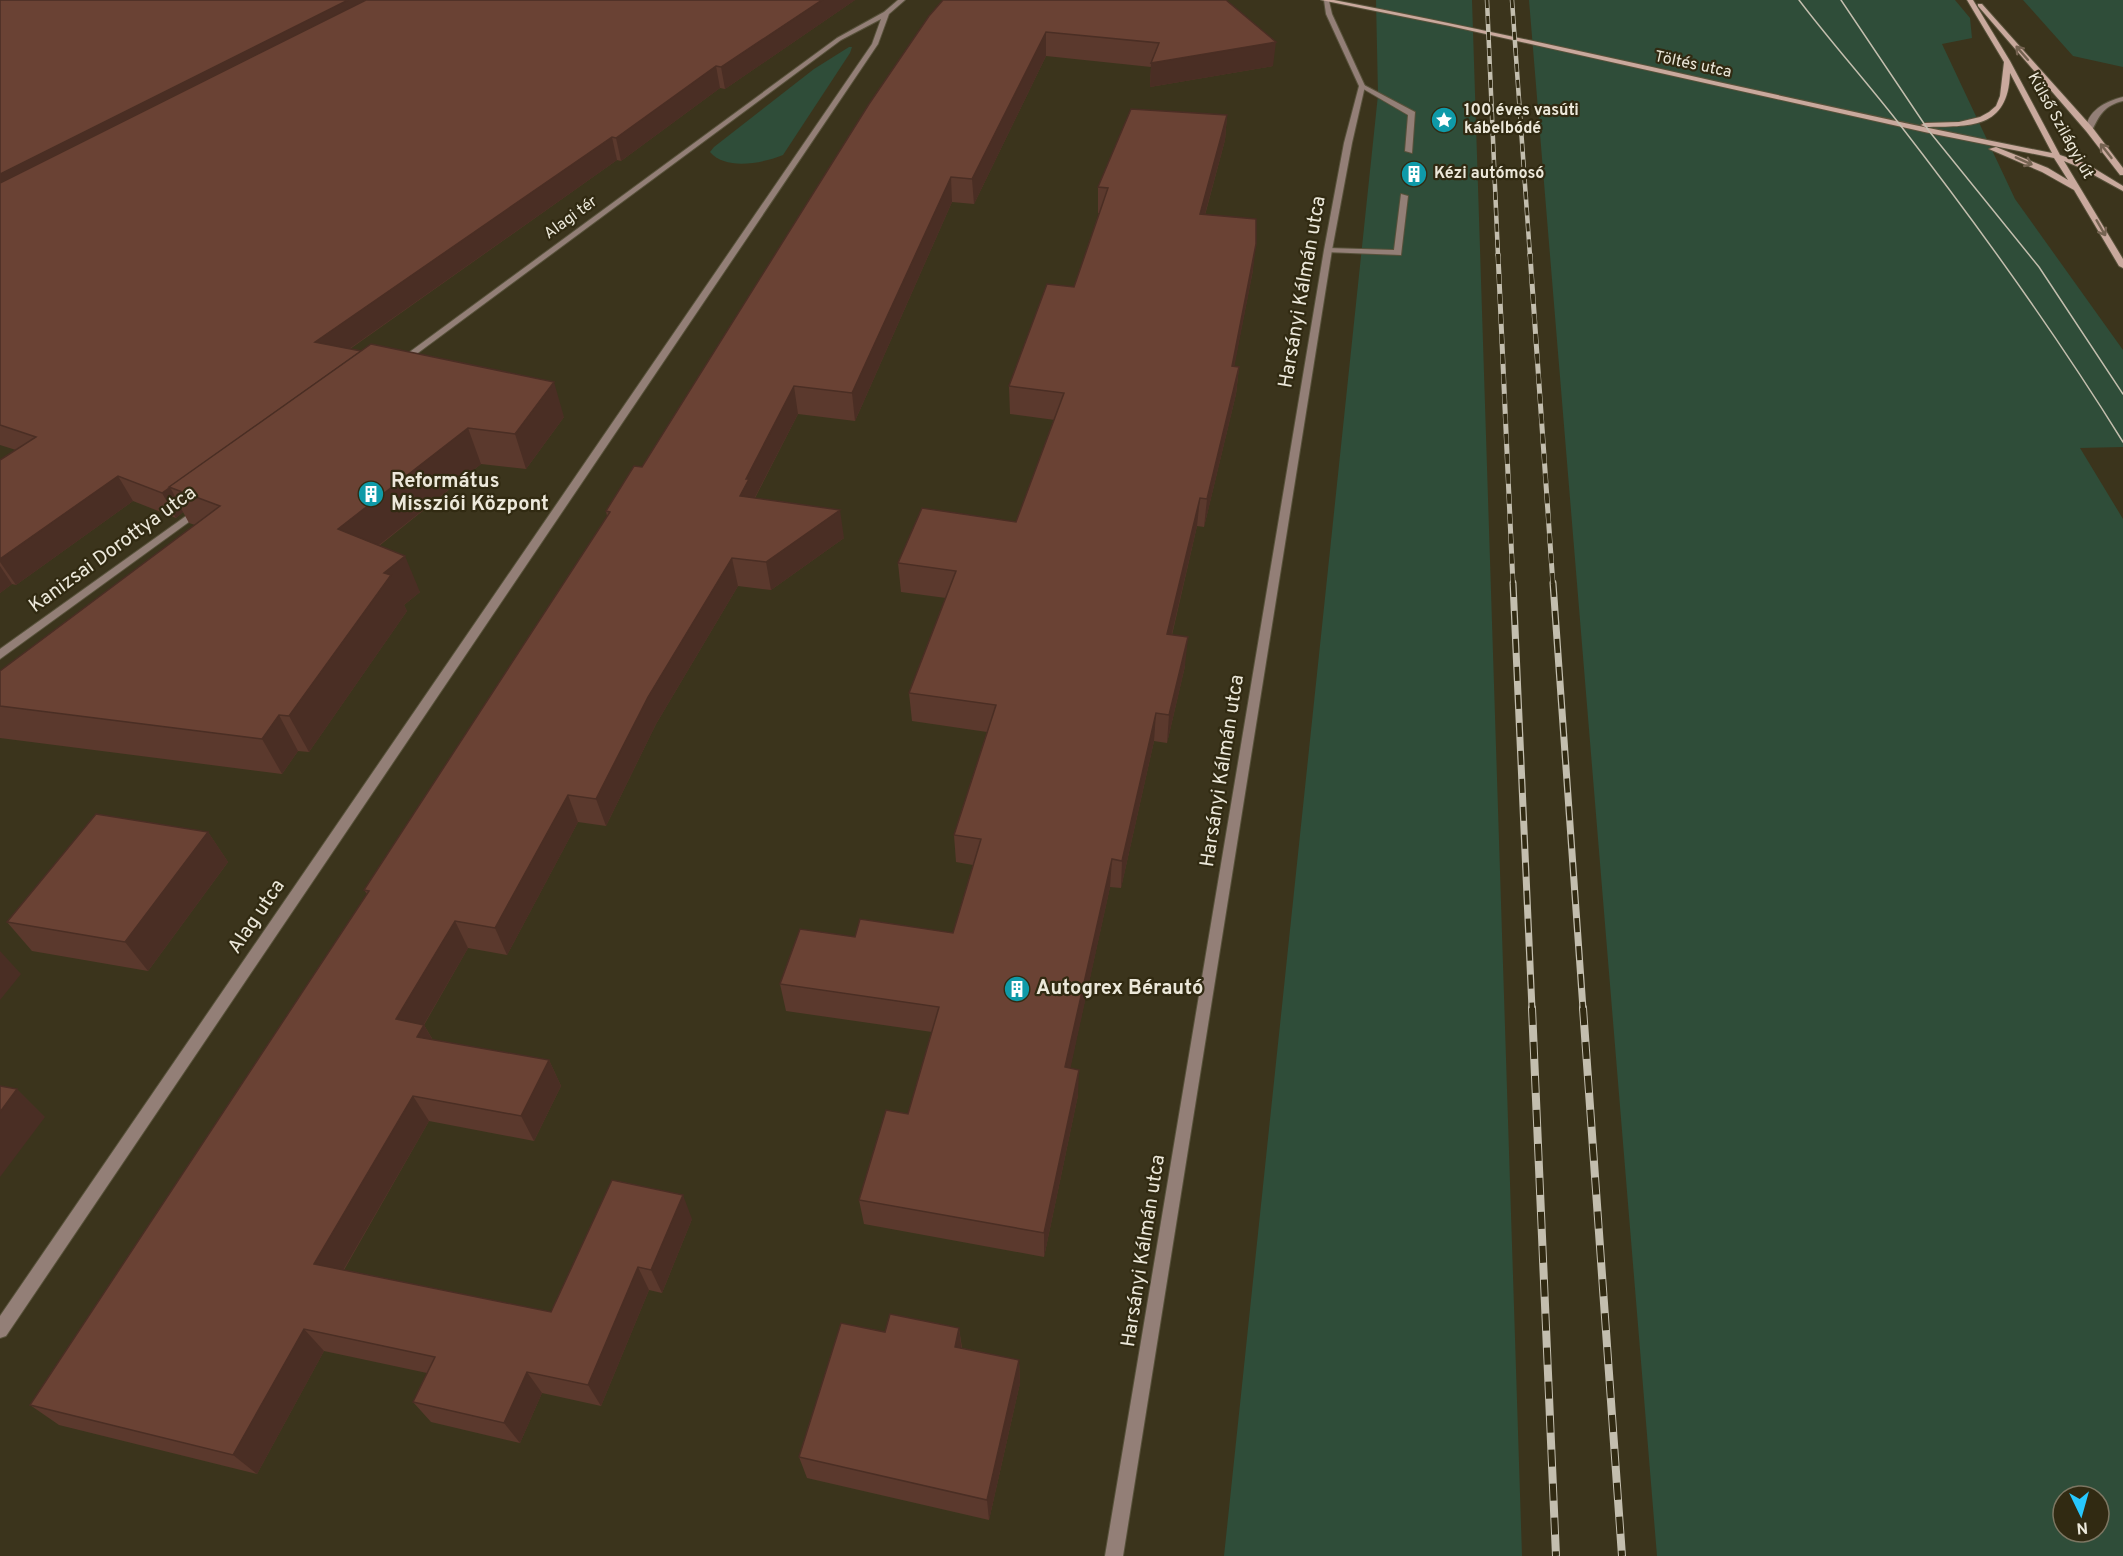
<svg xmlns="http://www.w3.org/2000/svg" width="2123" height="1556" font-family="Overpass,sans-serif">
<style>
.green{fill:#2f4d39;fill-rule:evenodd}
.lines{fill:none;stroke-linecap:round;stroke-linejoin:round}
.lane-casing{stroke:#57513a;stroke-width:2}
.street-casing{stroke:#57513a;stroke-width:2}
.secondary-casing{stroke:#57513a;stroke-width:2}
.lane{fill:#937f77;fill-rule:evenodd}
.street{fill:#937f77;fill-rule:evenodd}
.secondary{fill:#c9a99d;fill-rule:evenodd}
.tram{stroke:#c3beae;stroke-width:1.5}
.rail-far3-casing{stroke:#c3beae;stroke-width:4.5}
.rail-far2-casing{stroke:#c3beae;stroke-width:5}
.rail-far1-casing{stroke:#c3beae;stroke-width:7}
.rail-casing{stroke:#c3beae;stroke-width:8}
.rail-far3{stroke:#312a12;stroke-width:3;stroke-dasharray:8;stroke-linecap:butt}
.rail-far2{stroke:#312a12;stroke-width:4;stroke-dasharray:10;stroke-linecap:butt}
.rail-far1{stroke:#312a12;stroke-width:4.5;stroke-dasharray:14;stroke-linecap:butt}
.rail{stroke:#312a12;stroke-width:6;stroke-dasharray:17;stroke-linecap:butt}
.wall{fill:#5b392d}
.shaded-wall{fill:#4a2e24}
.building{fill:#6a4234;stroke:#4a2e24;stroke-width:1.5}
.oneway{stroke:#756351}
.labels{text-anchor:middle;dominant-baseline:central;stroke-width:4.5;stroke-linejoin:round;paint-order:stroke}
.far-street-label{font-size:16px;fill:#ece8da;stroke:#312a12}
.far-poi-label{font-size:16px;font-weight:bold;fill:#ece8da;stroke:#312a12;text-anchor:start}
.street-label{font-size:20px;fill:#ece8da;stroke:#312a12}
.poi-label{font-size:20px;font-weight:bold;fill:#ece8da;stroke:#312a12;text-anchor:start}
</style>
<rect width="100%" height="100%" fill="#3b341c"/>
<g class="green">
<path d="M 1376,0 L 1472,0 L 1522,1556 L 1224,1556 L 1378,95 Z"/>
<path d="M 1529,0 L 1955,0 L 1970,18 L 1972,38 L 1942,44 L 2015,199 L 2123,350 L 2123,447 L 2080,448 L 2123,519 L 2123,1556 L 1657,1556 ZM 2063,1496 L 2099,1496 L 2099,1532 L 2063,1532 Z"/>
<path d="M 2023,0 L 2123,0 L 2123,67 L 2073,56 Z"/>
<path d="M 849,47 L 852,47 L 850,53 L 783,155 C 763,163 726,171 710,152 L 714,147 L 814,69 Z"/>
</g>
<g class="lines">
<g class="lane-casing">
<g id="lane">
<path d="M 1360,85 L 1364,85 L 1415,112 L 1412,153 L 1405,151 L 1408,115 L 1360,87 Z"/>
<path d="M 2123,97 L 2123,101 C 2105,105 2099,115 2092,131 L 2086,131 C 2086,111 2106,101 2123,97 Z"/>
<path d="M 1401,194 L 1408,196 L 1401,255 L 1325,252 L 1325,248 L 1328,248 L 1394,250 Z"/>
</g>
</g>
<g class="street-casing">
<g id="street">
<path d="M 898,0 L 905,0 L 889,14 L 878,44 L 6,1336 L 0,1338 L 0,1316 L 872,44 L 881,19 L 841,40 L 403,364 L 397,364 L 396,362 L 837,38 L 884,12 Z"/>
<path d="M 1324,0 L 1329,1 L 1332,14 L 1365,86 L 1352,143 L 1332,250 L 1123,1556 L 1105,1556 L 1324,250 L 1344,143 L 1359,86 L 1326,14 Z"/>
<path d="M 200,506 L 204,507 L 204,511 L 0,659 L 0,649 Z"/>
</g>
</g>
<g class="secondary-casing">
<g id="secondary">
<path d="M 1321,0 L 1334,0 C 1574,46 1811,106 2052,153 L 2010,73 C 2008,130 1970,126 1925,127 L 1921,125 L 1925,123 L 1959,122 L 1980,117 L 1989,112 L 1996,106 L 2000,96 L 2004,62 L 1967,0 L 1973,0 L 2010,61 L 2060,155 L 2087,164 L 2123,186 L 2123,191 L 2081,168 L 2064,161 L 2123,259 L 2123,268 L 2119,266 L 2074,190 L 2042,172 L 1989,149 L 1996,147 L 2048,168 L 2068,180 L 2054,158 L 1929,133 L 1450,26 Z"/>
<path d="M 1978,4 L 1982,4 L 2092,127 L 2123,168 L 2123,175 L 2120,175 L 2086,131 L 1978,6 Z"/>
</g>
</g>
<use href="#lane" class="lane"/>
<use href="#street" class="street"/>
<use href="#secondary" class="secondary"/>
<g class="tram">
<path d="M 1799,0 C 1830,41 1865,80 1897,121 C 1977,224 2054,331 2123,442"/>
<path d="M 1841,0 L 1929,131 L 2039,267 L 2123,394"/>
</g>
<g class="rail-far3-casing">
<g id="rail-far3">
<path d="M 1487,0 L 1498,256"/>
<path d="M 1512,0 L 1530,256"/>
</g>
</g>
<g class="rail-far2-casing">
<g id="rail-far2">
<path d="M 1498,254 L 1513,585"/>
<path d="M 1530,254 L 1553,585"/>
</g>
</g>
<g class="rail-far1-casing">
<g id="rail-far1">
<path d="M 1513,583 L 1532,1009"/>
<path d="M 1553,583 L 1583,1009"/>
</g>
</g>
<g class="rail-casing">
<g id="rail">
<path d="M 1532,1008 L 1556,1556"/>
<path d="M 1583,1008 L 1622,1556"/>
</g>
</g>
<use href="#rail-far3" class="rail-far3"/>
<use href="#rail-far2" class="rail-far2"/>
<use href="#rail-far1" class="rail-far1"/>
<use href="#rail" class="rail"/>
</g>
<g class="wall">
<path d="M 0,0 L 855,0 L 725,89 L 720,88 L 621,161 L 617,160 L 350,349 L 564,417 L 526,469 L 481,464 L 379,546 L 420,592 L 404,605 L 407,611 L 309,752 L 298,751 L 282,774 L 0,738 L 0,671 L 195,525 L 189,523 L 183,512 L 176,518 L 133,501 L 16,585 L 12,584 L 0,593 L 0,460 L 16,450 L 0,445 Z"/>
<path d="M 943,0 L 1273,66 L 1150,87 L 1151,67 L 1046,56 L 974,204 L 952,202 L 855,421 L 798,414 L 755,498 L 844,538 L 771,590 L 738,586 L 656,724 L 606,826 L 578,822 L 507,955 L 468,948 L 424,1025 L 433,1040 L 549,1060 L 561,1086 L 534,1141 L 429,1121 L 344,1270 L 551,1312 L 692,1219 L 662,1293 L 649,1290 L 601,1406 L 542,1393 L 520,1443 L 431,1422 L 413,1402 L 427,1373 L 324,1351 L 257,1474 L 59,1425 L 30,1405 L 367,894 L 364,890 L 607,516 L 606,511 L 642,467 Z"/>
<path d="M 1227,115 L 1225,140 L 1205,215 L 1253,270 L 1234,366 L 1239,367 L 1236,394 L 1204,527 L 1197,526 L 1172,635 L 1185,666 L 1167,743 L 1154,741 L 1121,888 L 1110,887 L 1070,1068 L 1078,1095 L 1044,1257 L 864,1224 L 859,1200 L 908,1114 L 932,1032 L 786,1011 L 780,984 L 855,937 L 953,933 L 973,865 L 956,862 L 954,835 L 987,732 L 912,721 L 909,693 L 946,598 L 901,592 L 898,563 L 1016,522 L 1055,420 L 1010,414 L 1009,386 L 1074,287 L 1099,213 L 1098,213 L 1098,187 Z"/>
<path d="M 208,832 L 228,862 L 148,971 L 32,951 L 7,922 Z"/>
<path d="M 959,1328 L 962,1348 L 1019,1360 L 1020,1383 L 989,1520 L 807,1478 L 799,1457 L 885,1332 Z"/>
</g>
<g class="shaded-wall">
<path d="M 348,0 L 396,0 L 0,203 L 0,174 Z"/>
<path d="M 822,0 L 855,0 L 725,89 L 721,67 Z"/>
<path d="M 1046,32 L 1046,56 L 974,204 L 972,179 Z"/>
<path d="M 1276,42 L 1273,66 L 1150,87 L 1151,63 Z"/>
<path d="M 716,66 L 720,88 L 621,161 L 616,138 Z"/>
<path d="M 1227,115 L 1225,140 L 1198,240 L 1200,214 Z"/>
<path d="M 612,137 L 617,160 L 325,366 L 315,342 Z"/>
<path d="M 951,177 L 952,202 L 855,421 L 852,393 Z"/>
<path d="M 1256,244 L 1253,270 L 1229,394 L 1232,366 Z"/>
<path d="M 1239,367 L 1236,394 L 1204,527 L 1207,499 Z"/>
<path d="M 554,382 L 564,417 L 526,469 L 515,434 Z"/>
<path d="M 794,386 L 798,414 L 753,501 L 740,496 L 746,479 Z"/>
<path d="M 468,428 L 481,464 L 354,565 L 338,529 Z"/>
<path d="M 118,476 L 133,501 L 16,585 L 0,562 L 0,559 Z"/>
<path d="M 170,487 L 183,512 L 176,518 L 162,493 Z"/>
<path d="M 1200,498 L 1197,526 L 1165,663 L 1167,634 Z"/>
<path d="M 840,510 L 844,538 L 771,590 L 766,562 Z"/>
<path d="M 405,556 L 420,592 L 404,605 L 407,611 L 309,752 L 289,716 L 384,573 Z"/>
<path d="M 732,558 L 738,586 L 656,724 L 606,826 L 596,799 L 648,697 Z"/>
<path d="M 0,566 L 12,584 L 0,593 Z"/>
<path d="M 1188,637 L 1185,666 L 1167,743 L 1169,715 Z"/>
<path d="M 1156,713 L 1154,741 L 1121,888 L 1122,861 Z"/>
<path d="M 279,715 L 298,751 L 282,774 L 262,739 Z"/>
<path d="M 568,795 L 578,822 L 507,955 L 495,928 Z"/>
<path d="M 208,832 L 228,862 L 148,971 L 125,942 Z"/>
<path d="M 1112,859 L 1110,887 L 1065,1093 L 1065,1067 Z"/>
<path d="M 455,921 L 468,948 L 412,1045 L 396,1019 Z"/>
<path d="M 0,951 L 21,974 L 0,1000 Z"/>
<path d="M 424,1025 L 439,1051 L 417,1037 Z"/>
<path d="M 549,1060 L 561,1086 L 534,1141 L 521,1116 Z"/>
<path d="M 1079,1070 L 1078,1095 L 1044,1257 L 1044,1233 Z"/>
<path d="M 17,1089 L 45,1117 L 0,1177 L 0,1112 Z"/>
<path d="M 413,1096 L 429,1121 L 334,1286 L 314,1264 Z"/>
<path d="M 683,1195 L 692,1219 L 662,1293 L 651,1270 Z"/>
<path d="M 638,1267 L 649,1290 L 601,1406 L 588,1385 Z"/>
<path d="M 959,1328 L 962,1352 L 955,1347 Z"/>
<path d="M 304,1329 L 324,1351 L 257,1474 L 233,1455 Z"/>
<path d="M 1019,1360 L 1020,1383 L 989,1520 L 987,1500 Z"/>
<path d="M 527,1372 L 542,1393 L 520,1443 L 504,1423 Z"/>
</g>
<g class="building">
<path d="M 0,0 L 348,0 L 0,174 Z"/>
<path d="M 366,0 L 822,0 L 721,67 L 716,66 L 616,138 L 612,137 L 315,342 L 361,351 L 162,493 L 118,476 L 0,559 L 0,460 L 36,437 L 0,425 L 0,183 Z"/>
<path d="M 943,0 L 1226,0 L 1276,42 L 1151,63 L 1159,43 L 1046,32 L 972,179 L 951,177 L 852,393 L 794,386 L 746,479 L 749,479 L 740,496 L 840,510 L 766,562 L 732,558 L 648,697 L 596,799 L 568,795 L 495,928 L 455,921 L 396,1019 L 424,1025 L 417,1037 L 549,1060 L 521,1116 L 413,1096 L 314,1264 L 551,1312 L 612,1180 L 683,1195 L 651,1270 L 638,1267 L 588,1385 L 527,1372 L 504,1423 L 413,1402 L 435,1357 L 304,1329 L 233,1455 L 30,1405 L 369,891 L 364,890 L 610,512 L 606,511 L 634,466 L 642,467 L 869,104 L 929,16 Z"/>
<path d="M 1131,109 L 1227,115 L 1200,214 L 1256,219 L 1256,244 L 1232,366 L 1239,367 L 1207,499 L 1200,498 L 1167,634 L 1188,637 L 1169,715 L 1156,713 L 1122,861 L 1112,859 L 1065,1067 L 1079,1070 L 1044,1233 L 859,1200 L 886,1110 L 908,1114 L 939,1007 L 780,984 L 800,929 L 855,937 L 860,919 L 953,933 L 981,839 L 954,835 L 996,705 L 909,693 L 956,571 L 898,563 L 922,508 L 1016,522 L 1064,393 L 1009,386 L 1047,284 L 1074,287 L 1108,188 L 1098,187 Z"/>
<path d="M 371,344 L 554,382 L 515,434 L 468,428 L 338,529 L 405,556 L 384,573 L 391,575 L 289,716 L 279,715 L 262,739 L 0,706 L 0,671 L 220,506 L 169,487 Z"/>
<path d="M 96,814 L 208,832 L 125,942 L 7,922 Z"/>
<path d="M 0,1086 L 17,1089 L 0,1112 Z"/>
<path d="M 890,1314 L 959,1328 L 955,1347 L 1019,1360 L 987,1500 L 799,1457 L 841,1323 L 885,1332 Z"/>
</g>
<defs><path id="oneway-shaft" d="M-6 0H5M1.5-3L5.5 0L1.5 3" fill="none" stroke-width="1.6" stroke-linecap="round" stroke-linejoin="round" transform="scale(1.5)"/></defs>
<g class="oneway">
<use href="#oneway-shaft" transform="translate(2022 53) rotate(-131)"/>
<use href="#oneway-shaft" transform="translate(2106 151) rotate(-128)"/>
<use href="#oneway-shaft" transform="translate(2024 161) rotate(24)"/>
<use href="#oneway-shaft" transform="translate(2101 228) rotate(60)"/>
</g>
<defs>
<g id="sight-disc" transform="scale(1.35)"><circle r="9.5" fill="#0f9aa8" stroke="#312a12"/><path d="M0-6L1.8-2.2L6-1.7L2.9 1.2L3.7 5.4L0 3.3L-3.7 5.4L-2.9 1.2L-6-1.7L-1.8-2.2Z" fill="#fff"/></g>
<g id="building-disc" transform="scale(1.35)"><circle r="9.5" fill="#0f9aa8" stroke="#312a12"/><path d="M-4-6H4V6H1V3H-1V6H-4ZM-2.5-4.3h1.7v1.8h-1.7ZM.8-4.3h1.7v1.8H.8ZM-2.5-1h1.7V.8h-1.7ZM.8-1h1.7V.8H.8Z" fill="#fff"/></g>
</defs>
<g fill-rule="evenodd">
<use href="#sight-disc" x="1444" y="120"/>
<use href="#building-disc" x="1414" y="174"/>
<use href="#building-disc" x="371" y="494"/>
<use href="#building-disc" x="1017" y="989"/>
</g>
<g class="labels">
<g class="far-street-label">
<text transform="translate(1693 65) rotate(12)">Töltés utca</text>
<text transform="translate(2060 126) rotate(61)">Külső Szilágyi út</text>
<text transform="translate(571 218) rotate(-36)">Alagi tér</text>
</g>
<g class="far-poi-label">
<text x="1464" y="111">100 éves vasúti<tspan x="1464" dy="18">kábelbódé</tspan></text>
<text x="1434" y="174">Kézi autómosó</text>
</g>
<g class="street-label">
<text transform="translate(1303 292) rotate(-80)">Harsányi Kálmán utca</text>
<text transform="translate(113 550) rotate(-36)">Kanizsai Dorottya utca</text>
<text transform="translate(1223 771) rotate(-81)">Harsányi Kálmán utca</text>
<text transform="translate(257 917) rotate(-56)">Alag utca</text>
<text transform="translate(1144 1251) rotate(-81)">Harsányi Kálmán utca</text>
</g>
<g class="poi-label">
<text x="391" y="482">Református<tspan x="391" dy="23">Missziói Központ</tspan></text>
<text x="1036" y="989">Autogrex Bérautó</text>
</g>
</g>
<g transform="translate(2081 1514) rotate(175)"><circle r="28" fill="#312a12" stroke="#7c7662" stroke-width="1.5"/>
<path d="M0-4.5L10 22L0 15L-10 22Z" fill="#27c8ff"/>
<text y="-9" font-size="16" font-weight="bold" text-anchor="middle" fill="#ece8da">N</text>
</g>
</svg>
